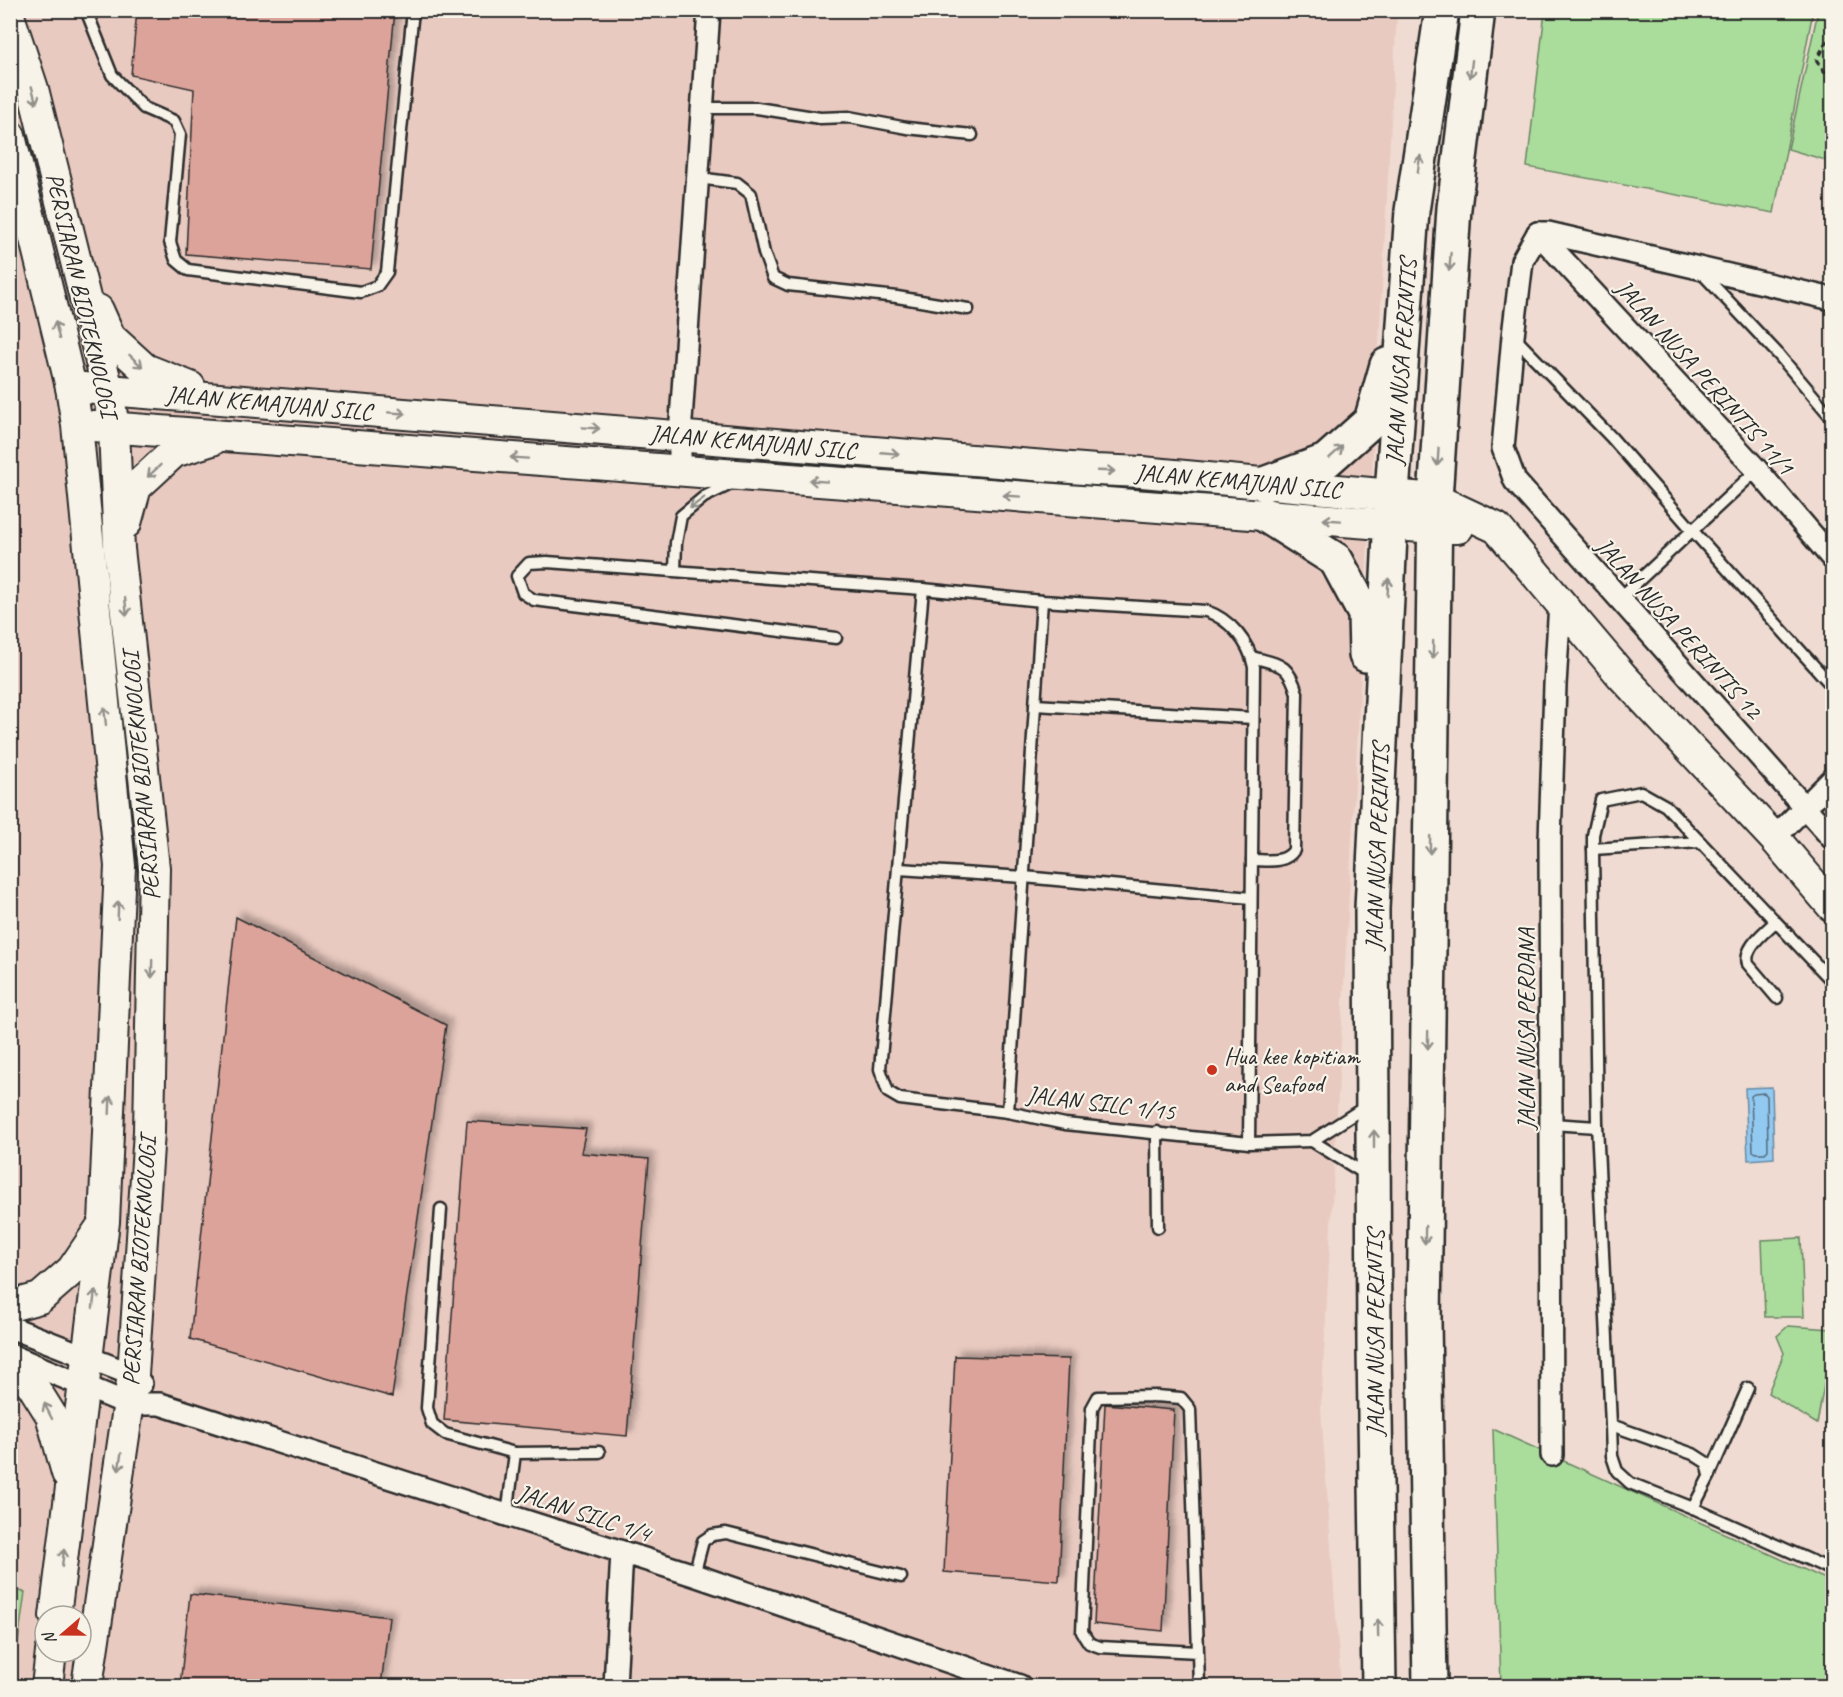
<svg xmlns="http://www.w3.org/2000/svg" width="1843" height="1697" font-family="Caveat,sans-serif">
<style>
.built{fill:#e9cac0;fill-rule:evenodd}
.green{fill:#aadc9c;stroke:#6a8464;stroke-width:1.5}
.water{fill:#92c9f1;stroke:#698aa2;stroke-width:1.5}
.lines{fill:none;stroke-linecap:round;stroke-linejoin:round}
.shore{stroke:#546a7a;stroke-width:1.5}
.building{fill:#dca39a;stroke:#2b2b2b;stroke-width:1.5;filter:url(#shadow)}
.lane-casing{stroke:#2b2b2b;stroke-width:15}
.street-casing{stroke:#2b2b2b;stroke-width:26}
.secondary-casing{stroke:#2b2b2b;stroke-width:34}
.primary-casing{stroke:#2b2b2b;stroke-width:38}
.path{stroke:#2b2b2b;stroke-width:4;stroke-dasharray:6 4.5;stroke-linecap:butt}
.lane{stroke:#f7f3e8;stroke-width:10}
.street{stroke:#f7f3e8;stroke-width:21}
.secondary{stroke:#f7f3e8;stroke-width:30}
.primary{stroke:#f7f3e8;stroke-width:33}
.oneway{stroke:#918f8a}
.poi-dot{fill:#c8321e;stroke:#f7f3e8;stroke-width:2}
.labels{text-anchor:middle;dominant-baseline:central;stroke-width:4.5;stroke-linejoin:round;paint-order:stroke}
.street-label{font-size:24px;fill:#2b2b2b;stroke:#f7f3e8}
.poi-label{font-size:24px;fill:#2b2b2b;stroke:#f7f3e8;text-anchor:start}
</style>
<defs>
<filter id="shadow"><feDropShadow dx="5.5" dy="-5.5" stdDeviation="3" flood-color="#0004"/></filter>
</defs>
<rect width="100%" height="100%" fill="#efdbd1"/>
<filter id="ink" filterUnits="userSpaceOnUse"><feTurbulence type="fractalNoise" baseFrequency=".0167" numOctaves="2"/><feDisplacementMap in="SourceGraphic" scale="12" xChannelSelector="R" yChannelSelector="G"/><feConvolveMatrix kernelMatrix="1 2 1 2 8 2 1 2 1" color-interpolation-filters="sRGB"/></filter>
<g filter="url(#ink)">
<path class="built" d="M 11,11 L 1397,11 L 1321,1409 L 1341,1686 L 11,1686 ZM 45,1616 L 81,1616 L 81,1652 L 45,1652 Z"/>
<g class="green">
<path d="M 1545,11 L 1813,11 L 1774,213 L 1527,167 Z"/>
<path d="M 1818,11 L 1832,11 L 1832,162 L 1788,149 Z"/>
<path d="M 1801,1238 L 1804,1317 L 1765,1317 L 1762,1240 Z"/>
<path d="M 1788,1326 L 1832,1329 L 1832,1341 L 1817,1424 L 1768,1393 L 1784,1353 L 1777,1336 Z"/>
<path d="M 1493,1429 L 1832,1582 L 1832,1686 L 1501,1686 Z"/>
<path d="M 11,1590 L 25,1592 L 12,1686 L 10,1686 Z"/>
</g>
<path class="water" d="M 1772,1087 L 1774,1158 L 1748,1160 L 1745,1088 Z"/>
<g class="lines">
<path class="shore" d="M 1764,1093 L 1767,1096 L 1768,1150 L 1765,1153 L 1756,1153 L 1753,1151 L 1751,1096 L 1754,1094 Z"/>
</g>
<g class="building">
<path d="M 137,10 L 395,10 L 371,269 L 186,254 L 194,89 L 131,75 Z"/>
<path d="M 236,917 L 446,1025 L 392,1397 L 190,1339 Z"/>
<path d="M 467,1121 L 586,1129 L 581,1153 L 649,1159 L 627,1436 L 444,1420 Z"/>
<path d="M 955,1356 L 1069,1359 L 1059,1581 L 944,1572 Z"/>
<path d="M 1105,1404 L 1174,1410 L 1163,1631 L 1094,1624 Z"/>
<path d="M 190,1594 L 389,1617 L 381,1686 L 180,1686 Z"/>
</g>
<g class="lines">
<g class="lane-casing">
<g id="lane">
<path d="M 86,10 L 112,75 L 144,108 L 174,121 L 180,134 L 170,242 L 176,260 L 188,270 L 361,292 L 377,286 L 387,272 L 413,10"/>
<path d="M 703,108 L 757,108 L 820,118 L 849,117 L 907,128 L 972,135"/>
<path d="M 698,178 L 737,183 L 751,194 L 764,253 L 773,278 L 788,285 L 897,297 L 968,309"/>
<path d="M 1700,271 L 1778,354 L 1832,418"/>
<path d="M 1513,336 L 1611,437 L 1693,531 L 1832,686"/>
<path d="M 675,570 L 676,543 L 681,516 L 704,497 L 733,483"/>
<path d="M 923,589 L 880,1069 L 888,1092 L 900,1099 L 1008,1112 L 1065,1124 L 1249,1143 L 1312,1141 L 1368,1105"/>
<path d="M 1619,599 L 1757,470"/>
<path d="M 836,638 L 534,600 L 523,593 L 517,576 L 529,563 L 547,562 L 923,589 L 1042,601 L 1206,611 C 1230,619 1249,642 1254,667 L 1249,1143"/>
<path d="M 1252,657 C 1280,665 1288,663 1297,693 L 1294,850 C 1285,864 1267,860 1252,860"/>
<path d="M 1035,705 L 1253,718"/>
<path d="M 1593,849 L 1700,842"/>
<path d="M 899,869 L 1024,877 L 1251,898"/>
<path d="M 1775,922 C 1764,933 1743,948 1748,964 L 1777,998"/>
<path d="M 1008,1112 L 1042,601"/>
<path d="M 1552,1124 L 1597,1127"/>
<path d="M 1157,1132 L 1158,1227"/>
<path d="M 1312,1141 L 1367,1175"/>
<path d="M 441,1209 L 427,1408 L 432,1424 L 445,1434 L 515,1453"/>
<path d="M 1611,1425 L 1612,1456 L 1617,1471 L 1630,1483 L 1693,1508 L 1832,1570"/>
<path d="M 1710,1474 L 1748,1388"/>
<path d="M 1693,1508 L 1710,1475 L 1707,1463 L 1693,1454 L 1611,1425 L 1597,1124 L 1593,849 L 1593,835 L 1601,800 L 1641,792 L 1666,806 L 1832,981"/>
<path d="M 507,1515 L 515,1453 L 599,1452"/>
<path d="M 694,1575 L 703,1541 L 712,1535 L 726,1533 L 901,1577"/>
<path d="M 1198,1652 L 1100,1647 L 1089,1643 L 1082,1632 L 1092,1408 L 1098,1397 L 1156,1396 L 1181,1398 L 1190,1409 L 1198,1652 L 1199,1686"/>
</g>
</g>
<g class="street-casing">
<g id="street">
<path d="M 1538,233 L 1522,261 L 1513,336 L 1503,448 L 1515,481 L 1832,838"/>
<path d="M 1538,233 L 1757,470 L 1832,558"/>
<path d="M 1538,233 L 1548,233 L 1832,299"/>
<path d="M 680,470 L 680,435 L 709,10"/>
<path d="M 1774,838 L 1832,780"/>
<path d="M 10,1327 L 133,1375 L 141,1384"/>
<path d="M 10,1355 L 128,1404 L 160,1404 L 694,1575 L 1020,1686"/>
<path d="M 1552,1455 L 1550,840 L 1555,685 L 1560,603"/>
<path d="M 615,1686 L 622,1552"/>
</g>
</g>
<g class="secondary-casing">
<g id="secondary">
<path d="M 10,19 L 33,89 L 108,390 L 114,428 L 119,549 L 154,868 L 149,1131 L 133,1375 L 87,1686"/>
<path d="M 10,136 L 71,387 L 77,425 L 120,866 L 104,1222 L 55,1616"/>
<path d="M 98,310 L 110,337 L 145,369 L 190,387"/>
<path d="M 71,387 L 1096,470 L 1142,472 L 1435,499 L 1497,528 L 1622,676 L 1774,838 L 1832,906"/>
<path d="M 94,426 L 1435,528 L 1458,528"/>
<path d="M 126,523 L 136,487 L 174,452 L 212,440"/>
<path d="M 10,1306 L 40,1298 L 72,1270 L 102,1226"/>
<path d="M 10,1367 L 31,1383 L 51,1415 L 67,1473"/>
<path d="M 47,1686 L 51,1652"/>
</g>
</g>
<g class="primary-casing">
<g id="primary">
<path d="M 1264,484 L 1326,461 L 1371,421 L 1387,365"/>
<path d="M 1265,515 L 1336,560 L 1365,614 L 1366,655"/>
<path d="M 1379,1686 L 1374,1346 L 1372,909 L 1392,494 L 1412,211 L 1442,10"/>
<path d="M 1430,1686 L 1424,1321 L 1435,499 L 1454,208 L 1478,10"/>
</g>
</g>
<path class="path" d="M 1832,31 L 1817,60 L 1832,84"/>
<use href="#lane" class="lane"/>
<use href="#street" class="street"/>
<use href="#secondary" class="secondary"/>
<use href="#primary" class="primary"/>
</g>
<defs><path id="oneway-shaft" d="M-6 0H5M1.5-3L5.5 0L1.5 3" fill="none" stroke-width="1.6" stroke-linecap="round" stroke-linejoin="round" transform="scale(1.5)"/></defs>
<g class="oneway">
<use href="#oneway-shaft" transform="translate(1471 69) rotate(97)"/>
<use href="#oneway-shaft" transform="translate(34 95) rotate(75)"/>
<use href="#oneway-shaft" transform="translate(1419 164) rotate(-81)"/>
<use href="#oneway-shaft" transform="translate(1450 262) rotate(94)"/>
<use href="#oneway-shaft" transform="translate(57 330) rotate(-104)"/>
<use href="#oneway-shaft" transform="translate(136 361) rotate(43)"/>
<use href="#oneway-shaft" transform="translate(397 413) rotate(4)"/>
<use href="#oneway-shaft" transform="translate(591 428) rotate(4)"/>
<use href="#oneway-shaft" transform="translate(1336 452) rotate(-42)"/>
<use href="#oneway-shaft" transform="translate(890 453) rotate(5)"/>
<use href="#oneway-shaft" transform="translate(1438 457) rotate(94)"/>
<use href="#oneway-shaft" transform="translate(519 458) rotate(-176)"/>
<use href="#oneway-shaft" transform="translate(154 471) rotate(137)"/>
<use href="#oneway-shaft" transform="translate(1106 471) rotate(2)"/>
<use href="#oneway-shaft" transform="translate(818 481) rotate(-176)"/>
<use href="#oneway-shaft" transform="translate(1012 496) rotate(-176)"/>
<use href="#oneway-shaft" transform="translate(697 503) rotate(143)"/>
<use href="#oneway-shaft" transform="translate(1332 520) rotate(-176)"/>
<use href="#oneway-shaft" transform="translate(1388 587) rotate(-87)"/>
<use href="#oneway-shaft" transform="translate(126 607) rotate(84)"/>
<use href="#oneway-shaft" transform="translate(1433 650) rotate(91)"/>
<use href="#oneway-shaft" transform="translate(105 716) rotate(-96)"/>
<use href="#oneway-shaft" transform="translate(1430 845) rotate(91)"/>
<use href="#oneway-shaft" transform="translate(118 910) rotate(-88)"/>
<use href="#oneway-shaft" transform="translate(152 969) rotate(91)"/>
<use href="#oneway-shaft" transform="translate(1428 1040) rotate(91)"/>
<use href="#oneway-shaft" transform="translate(110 1105) rotate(-88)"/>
<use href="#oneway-shaft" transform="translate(1374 1139) rotate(-90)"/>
<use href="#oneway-shaft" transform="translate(1425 1235) rotate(91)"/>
<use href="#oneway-shaft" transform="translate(94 1299) rotate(-83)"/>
<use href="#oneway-shaft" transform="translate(48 1411) rotate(-117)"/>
<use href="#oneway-shaft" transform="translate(120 1462) rotate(98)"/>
<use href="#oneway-shaft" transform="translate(63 1558) rotate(-83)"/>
<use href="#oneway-shaft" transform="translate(1378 1628) rotate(-91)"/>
</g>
</g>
<circle class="poi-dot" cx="1212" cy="1070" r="6"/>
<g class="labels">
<g class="street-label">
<text transform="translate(82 295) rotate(77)">PERSIARAN BIOTEKNOLOGI</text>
<text transform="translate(1401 362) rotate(-86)">JALAN NUSA PERINTIS</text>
<text transform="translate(1705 377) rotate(48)">JALAN NUSA PERINTIS 11/1</text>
<text transform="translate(269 403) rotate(5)">JALAN KEMAJUAN SILC</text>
<text transform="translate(753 442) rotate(5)">JALAN KEMAJUAN SILC</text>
<text transform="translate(1238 481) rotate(5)">JALAN KEMAJUAN SILC</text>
<text transform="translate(1679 628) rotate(48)">JALAN NUSA PERINTIS 12</text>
<text transform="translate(141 776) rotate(-95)">PERSIARAN BIOTEKNOLOGI</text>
<text transform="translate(1377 847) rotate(-88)">JALAN NUSA PERINTIS</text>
<text transform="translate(1526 1029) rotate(-90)">JALAN NUSA PERDANA</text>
<text transform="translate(1101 1103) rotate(7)">JALAN SILC 1/15</text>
<text transform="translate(139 1261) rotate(-86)">PERSIARAN BIOTEKNOLOGI</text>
<text transform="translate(1375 1333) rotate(-90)">JALAN NUSA PERINTIS</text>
<text transform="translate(584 1513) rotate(18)">JALAN SILC 1/4</text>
</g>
<g class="poi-label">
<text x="1224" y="1056">Hua kee kopitiam<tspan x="1224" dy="28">and Seafood</tspan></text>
</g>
</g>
<rect width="1843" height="1697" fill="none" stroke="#f7f3e8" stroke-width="36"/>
<rect x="18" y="18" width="1807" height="1661" fill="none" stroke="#2b2b2b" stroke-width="2" filter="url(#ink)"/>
<g transform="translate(63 1634) rotate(250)"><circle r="28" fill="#f7f3e8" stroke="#a5a39c" stroke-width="1.5"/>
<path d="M0-4.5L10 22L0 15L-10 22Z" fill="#c8321e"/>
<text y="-9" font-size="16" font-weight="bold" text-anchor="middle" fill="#2b2b2b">N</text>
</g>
</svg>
